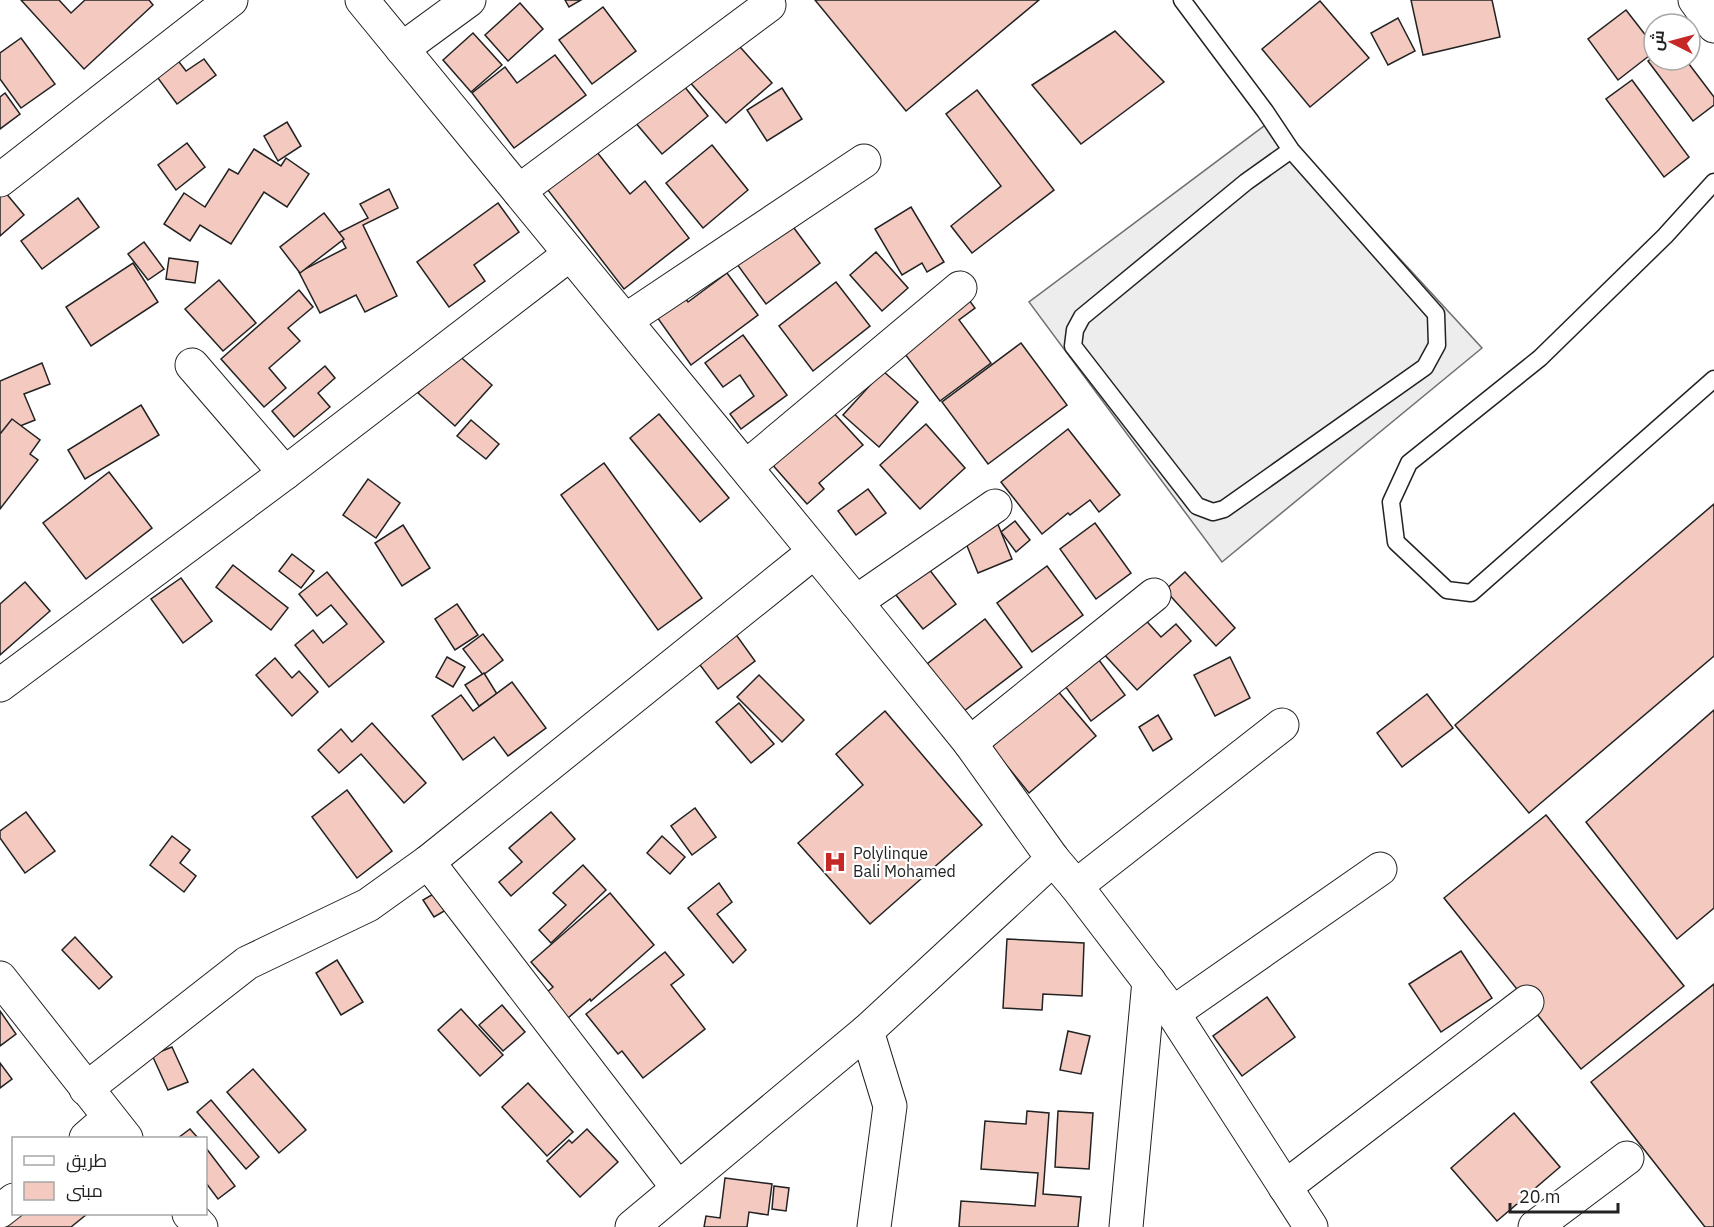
<svg xmlns="http://www.w3.org/2000/svg" width="1714" height="1227" font-family="'IBM Plex Sans',Cairo,sans-serif">
<style>
.parking{fill:#ededed;stroke:#6f6f6f;stroke-width:1.5}
.building{fill:#f3c9c0;stroke:#222;stroke-width:1.5}
.lines{fill:none;stroke-linecap:round;stroke-linejoin:round}
.service-casing{stroke:#222;stroke-width:19}
.minor-casing{stroke:#222;stroke-width:35}
.tertiary-casing{stroke:#222;stroke-width:35}
.service{stroke:#fff;stroke-width:16}
.minor{stroke:#fff;stroke-width:33}
.tertiary{stroke:#fff;stroke-width:33}
.labels{text-anchor:middle;dominant-baseline:central;stroke-width:4.5;stroke-linejoin:round;paint-order:stroke}
.poi-label{font-size:16px;fill:#222;stroke:#fff;text-anchor:start}
</style>
<rect width="100%" height="100%" fill="#fff"/>
<path class="parking" d="M 1272,120 L 1482,348 L 1222,562 L 1029,302 Z"/>
<g class="building">
<path d="M 21,0 L 59,0 L 71,13 L 85,0 L 149,0 L 153,5 L 84,69 Z"/>
<path d="M 565,0 L 581,0 L 569,7 Z"/>
<path d="M 815,0 L 1039,0 L 906,111 Z"/>
<path d="M 1411,0 L 1492,0 L 1500,37 L 1423,55 Z"/>
<path d="M 1320,1 L 1369,58 L 1310,107 L 1262,49 Z"/>
<path d="M 520,3 L 543,29 L 508,61 L 485,35 Z"/>
<path d="M 603,7 L 636,51 L 592,84 L 559,40 Z"/>
<path d="M 1626,10 L 1654,46 L 1654,52 L 1618,80 L 1588,39 Z"/>
<path d="M 1398,18 L 1415,51 L 1388,65 L 1371,33 Z"/>
<path d="M 1115,31 L 1164,82 L 1081,144 L 1032,85 Z"/>
<path d="M 473,33 L 502,65 L 471,92 L 443,60 Z"/>
<path d="M 21,38 L 55,84 L 21,108 L 0,79 L 0,53 Z"/>
<path d="M 733,39 L 772,83 L 726,123 L 687,79 Z"/>
<path d="M 555,55 L 586,95 L 514,148 L 472,93 L 505,67 L 517,83 Z"/>
<path d="M 1654,56 L 1654,60 L 1686,60 L 1714,97 L 1714,105 L 1693,121 L 1648,61 Z"/>
<path d="M 176,58 L 186,71 L 204,59 L 216,75 L 177,104 L 155,74 Z"/>
<path d="M 676,76 L 708,116 L 662,154 L 629,115 Z"/>
<path d="M 1632,80 L 1689,157 L 1664,177 L 1606,99 Z"/>
<path d="M 782,88 L 802,119 L 767,141 L 747,110 Z"/>
<path d="M 977,90 L 1054,190 L 972,253 L 951,226 L 1001,186 L 946,114 Z"/>
<path d="M 5,93 L 20,114 L 0,129 L 0,97 Z"/>
<path d="M 287,122 L 301,146 L 278,161 L 264,136 Z"/>
<path d="M 187,143 L 205,167 L 176,190 L 158,165 Z"/>
<path d="M 712,145 L 748,190 L 703,228 L 666,183 Z"/>
<path d="M 593,147 L 630,194 L 645,181 L 689,238 L 624,289 L 544,185 Z"/>
<path d="M 254,149 L 281,166 L 286,158 L 309,174 L 287,207 L 264,192 L 231,244 L 200,225 L 190,241 L 164,224 L 184,193 L 205,207 L 229,169 L 238,174 Z"/>
<path d="M 389,189 L 398,208 L 363,225 L 397,296 L 365,312 L 356,295 L 320,313 L 299,272 L 346,248 L 338,233 L 368,218 L 360,204 Z"/>
<path d="M 5,192 L 24,215 L 0,236 L 0,197 Z"/>
<path d="M 78,198 L 99,227 L 42,269 L 21,241 Z"/>
<path d="M 498,203 L 519,232 L 474,265 L 485,281 L 449,307 L 417,262 Z"/>
<path d="M 911,207 L 944,262 L 927,272 L 922,263 L 902,275 L 875,229 Z"/>
<path d="M 324,213 L 344,239 L 300,273 L 280,247 Z"/>
<path d="M 788,220 L 820,263 L 766,304 L 734,260 Z"/>
<path d="M 144,242 L 164,269 L 148,280 L 128,254 Z"/>
<path d="M 876,252 L 908,288 L 882,311 L 850,275 Z"/>
<path d="M 169,258 L 198,262 L 195,283 L 166,279 Z"/>
<path d="M 133,263 L 158,302 L 91,346 L 66,307 Z"/>
<path d="M 727,273 L 758,315 L 691,365 L 652,310 L 679,290 L 688,302 Z"/>
<path d="M 219,280 L 256,323 L 223,351 L 185,309 Z"/>
<path d="M 836,282 L 870,326 L 813,371 L 779,326 Z"/>
<path d="M 299,290 L 313,307 L 288,328 L 300,341 L 269,368 L 286,388 L 264,407 L 221,359 Z"/>
<path d="M 966,296 L 975,308 L 959,320 L 991,363 L 940,401 L 899,346 Z"/>
<path d="M 743,335 L 787,395 L 741,429 L 730,414 L 754,396 L 740,375 L 723,387 L 705,363 Z"/>
<path d="M 1021,343 L 1067,405 L 988,464 L 942,402 Z"/>
<path d="M 455,352 L 492,385 L 455,426 L 418,393 Z"/>
<path d="M 42,363 L 50,384 L 24,394 L 35,420 L 0,434 L 0,381 Z"/>
<path d="M 325,366 L 335,378 L 318,393 L 330,407 L 294,437 L 272,411 Z"/>
<path d="M 883,371 L 918,402 L 879,447 L 843,415 Z"/>
<path d="M 141,405 L 159,435 L 85,479 L 68,450 Z"/>
<path d="M 830,409 L 863,445 L 819,483 L 824,489 L 807,504 L 770,462 Z"/>
<path d="M 659,414 L 729,498 L 700,522 L 630,438 Z"/>
<path d="M 12,419 L 40,440 L 30,454 L 38,460 L 0,509 L 0,434 Z"/>
<path d="M 471,420 L 499,444 L 486,459 L 457,436 Z"/>
<path d="M 926,424 L 965,468 L 920,509 L 880,465 Z"/>
<path d="M 1068,429 L 1120,495 L 1099,512 L 1090,500 L 1070,515 L 1068,513 L 1042,534 L 1001,482 Z"/>
<path d="M 604,463 L 702,598 L 658,630 L 561,495 Z"/>
<path d="M 109,472 L 152,528 L 86,579 L 43,523 Z"/>
<path d="M 368,479 L 400,503 L 376,538 L 343,515 Z"/>
<path d="M 868,489 L 886,513 L 856,535 L 838,511 Z"/>
<path d="M 1714,504 L 1714,656 L 1529,813 L 1455,725 Z"/>
<path d="M 1015,521 L 1030,540 L 1016,552 L 1001,532 Z"/>
<path d="M 997,522 L 1012,559 L 978,573 L 963,536 Z"/>
<path d="M 1095,523 L 1131,573 L 1096,599 L 1060,549 Z"/>
<path d="M 403,525 L 430,568 L 402,586 L 375,543 Z"/>
<path d="M 292,554 L 314,571 L 301,588 L 279,571 Z"/>
<path d="M 925,564 L 956,604 L 923,629 L 892,590 Z"/>
<path d="M 233,565 L 288,608 L 271,630 L 216,587 Z"/>
<path d="M 1047,566 L 1083,615 L 1032,652 L 997,603 Z"/>
<path d="M 327,572 L 384,642 L 329,687 L 295,645 L 313,630 L 323,643 L 347,624 L 331,605 L 317,616 L 299,594 Z"/>
<path d="M 1185,572 L 1235,628 L 1216,646 L 1165,590 Z"/>
<path d="M 181,578 L 212,621 L 183,643 L 151,599 Z"/>
<path d="M 25,582 L 50,611 L 0,655 L 0,604 Z"/>
<path d="M 457,604 L 478,635 L 455,650 L 435,619 Z"/>
<path d="M 1140,614 L 1161,637 L 1176,624 L 1191,641 L 1137,690 L 1101,651 Z"/>
<path d="M 985,619 L 1022,667 L 964,711 L 927,664 Z"/>
<path d="M 732,629 L 755,661 L 718,689 L 694,657 Z"/>
<path d="M 483,634 L 503,660 L 483,675 L 463,649 Z"/>
<path d="M 1096,656 L 1125,695 L 1091,721 L 1062,682 Z"/>
<path d="M 447,657 L 465,667 L 453,687 L 436,677 Z"/>
<path d="M 1230,657 L 1250,698 L 1215,716 L 1194,675 Z"/>
<path d="M 275,658 L 292,678 L 299,671 L 318,692 L 292,716 L 256,675 Z"/>
<path d="M 484,673 L 497,694 L 479,706 L 465,685 Z"/>
<path d="M 759,675 L 804,720 L 782,742 L 737,697 Z"/>
<path d="M 512,682 L 546,728 L 508,756 L 494,737 L 463,760 L 432,716 L 461,695 L 473,711 Z"/>
<path d="M 1056,689 L 1096,736 L 1029,793 L 990,745 Z"/>
<path d="M 1427,694 L 1453,728 L 1402,767 L 1377,733 Z"/>
<path d="M 739,703 L 774,744 L 751,763 L 716,722 Z"/>
<path d="M 1714,710 L 1714,908 L 1677,939 L 1586,822 Z"/>
<path d="M 885,711 L 982,825 L 870,924 L 798,843 L 863,785 L 836,754 Z"/>
<path d="M 1158,715 L 1172,739 L 1153,751 L 1139,727 Z"/>
<path d="M 372,723 L 426,783 L 404,803 L 361,754 L 339,773 L 318,750 L 341,729 L 352,742 Z"/>
<path d="M 347,790 L 392,851 L 357,878 L 312,817 Z"/>
<path d="M 695,808 L 716,837 L 692,855 L 671,826 Z"/>
<path d="M 26,812 L 55,851 L 25,873 L 0,838 L 0,831 Z"/>
<path d="M 551,812 L 575,839 L 511,896 L 499,882 L 522,862 L 509,848 Z"/>
<path d="M 1546,815 L 1684,986 L 1581,1069 L 1444,898 Z"/>
<path d="M 172,836 L 190,850 L 180,863 L 196,876 L 184,892 L 150,865 Z"/>
<path d="M 662,836 L 685,857 L 670,874 L 647,853 Z"/>
<path d="M 583,865 L 606,890 L 551,943 L 539,930 L 566,905 L 553,893 Z"/>
<path d="M 719,883 L 732,902 L 717,914 L 746,950 L 733,963 L 688,908 Z"/>
<path d="M 435,893 L 446,910 L 434,917 L 423,900 Z"/>
<path d="M 610,893 L 654,945 L 591,1001 L 590,999 L 561,1024 L 539,999 L 553,987 L 531,962 Z"/>
<path d="M 75,937 L 112,977 L 99,989 L 62,950 Z"/>
<path d="M 1007,939 L 1084,943 L 1082,996 L 1043,994 L 1042,1010 L 1003,1008 Z"/>
<path d="M 1461,951 L 1492,998 L 1441,1032 L 1409,984 Z"/>
<path d="M 665,952 L 684,975 L 671,985 L 705,1029 L 643,1078 L 622,1051 L 618,1054 L 586,1014 Z"/>
<path d="M 337,960 L 363,1002 L 341,1015 L 316,973 Z"/>
<path d="M 1714,984 L 1714,1227 L 1705,1227 L 1591,1082 Z"/>
<path d="M 1267,997 L 1295,1037 L 1242,1076 L 1213,1036 Z"/>
<path d="M 502,1005 L 525,1032 L 503,1051 L 479,1025 Z"/>
<path d="M 461,1009 L 503,1055 L 480,1076 L 438,1030 Z"/>
<path d="M 0,1011 L 16,1034 L 0,1046 Z"/>
<path d="M 1068,1031 L 1090,1036 L 1081,1074 L 1060,1070 Z"/>
<path d="M 172,1047 L 188,1082 L 168,1090 L 152,1055 Z"/>
<path d="M 0,1063 L 12,1079 L 0,1088 Z"/>
<path d="M 253,1069 L 306,1130 L 279,1153 L 227,1092 Z"/>
<path d="M 528,1083 L 573,1132 L 547,1156 L 502,1107 Z"/>
<path d="M 211,1100 L 259,1157 L 246,1169 L 197,1112 Z"/>
<path d="M 1027,1111 L 1049,1113 L 1043,1194 L 1081,1197 L 1078,1227 L 959,1227 L 961,1201 L 1035,1206 L 1038,1173 L 981,1169 L 985,1121 L 1026,1124 Z"/>
<path d="M 1058,1111 L 1093,1113 L 1089,1169 L 1055,1167 Z"/>
<path d="M 1514,1113 L 1560,1167 L 1497,1221 L 1451,1168 Z"/>
<path d="M 190,1129 L 198,1138 L 178,1138 Z"/>
<path d="M 587,1129 L 618,1162 L 580,1197 L 547,1161 L 569,1140 L 572,1143 Z"/>
<path d="M 206,1148 L 235,1186 L 218,1199 L 206,1183 Z"/>
<path d="M 725,1178 L 772,1184 L 768,1215 L 749,1212 L 747,1227 L 704,1227 L 706,1216 L 720,1218 Z"/>
<path d="M 774,1186 L 789,1188 L 786,1211 L 772,1209 Z"/>
<path d="M 14,1214 L 87,1214 L 71,1227 L 0,1227 Z"/>
</g>
<g class="lines">
<g class="service-casing">
<g id="service">
<path d="M 1182,0 L 1265,111 L 1291,150 L 1436,314 L 1437,345 L 1425,367 L 1224,509 L 1213,512 L 1197,506 L 1073,346 L 1075,330 L 1082,317 L 1246,182 L 1291,150"/>
<path d="M 1714,182 L 1665,236 L 1540,358 L 1409,463 L 1391,502 L 1396,542 L 1447,590 L 1471,593 L 1714,379"/>
</g>
</g>
<g class="minor-casing">
<g id="minor">
<path d="M 362,0 L 856,602 L 970,743 L 1053,859 L 1076,886 L 1173,1013 L 1311,1227"/>
<path d="M 402,49 L 469,0"/>
<path d="M 0,180 L 231,0"/>
<path d="M 519,191 L 769,5"/>
<path d="M 626,320 L 864,161"/>
<path d="M 192,365 L 285,473"/>
<path d="M 746,467 L 960,288"/>
<path d="M 856,602 L 995,506"/>
<path d="M 0,685 L 285,473 L 570,254"/>
<path d="M 970,743 L 1154,595"/>
<path d="M 428,862 L 678,1188"/>
<path d="M 1076,886 L 1282,725"/>
<path d="M 0,978 L 126,1138"/>
<path d="M 1173,1013 L 1380,869"/>
<path d="M 867,1031 L 890,1106 L 874,1227"/>
<path d="M 86,1089 L 247,963 L 368,905 L 428,862 L 814,552"/>
<path d="M 86,1138 L 109,1118"/>
<path d="M 1285,1187 L 1527,1002"/>
<path d="M 0,1211 L 14,1200"/>
<path d="M 189,1214 L 201,1227"/>
<path d="M 632,1227 L 867,1031 L 1053,859"/>
<path d="M 1126,1227 L 1149,981"/>
<path d="M 1535,1227 L 1627,1158"/>
</g>
</g>
<g class="tertiary-casing">
<path id="tertiary" d="M 1695,0 L 1714,26"/>
</g>
<use href="#service" class="service"/>
<use href="#minor" class="minor"/>
<use href="#tertiary" class="tertiary"/>
</g>
<defs>
<g id="hospital-bare" transform="scale(1.8)"><path d="M-5-5h3v3.5h4V-5h3V5h-3V1.5h-4V5h-3Z" fill="#c62828" stroke="#fff" stroke-width="2.5" paint-order="stroke"/></g>
</defs>
<g fill-rule="evenodd">
<use href="#hospital-bare" x="835" y="862"/>
</g>
<g class="labels">
<g class="poi-label">
<text x="853" y="853">Polylinque<tspan x="853" dy="18">Bali Mohamed</tspan></text>
</g>
</g>
<rect x="12" y="1137" width="195" height="78" fill="#ffffff" stroke="#a7a7a7" stroke-width="1.5"/>
<rect x="24" y="1156" width="30" height="9" fill="#ffffff" stroke="#a7a7a7" stroke-width="1.5"/>
<text x="66" y="1167" font-size="18" fill="#222222">طريق</text>
<rect x="24" y="1182" width="30" height="18" fill="#f3c9c0" stroke="#a7a7a7" stroke-width="1.5"/>
<text x="66" y="1197" font-size="18" fill="#222222">مبنى</text>
<g transform="translate(1672 42) rotate(276)"><circle r="28" fill="#ffffff" stroke="#a7a7a7" stroke-width="1.5"/>
<path d="M0-4.5L10 22L0 15L-10 22Z" fill="#c62828"/>
<text y="-9" font-size="16" font-weight="bold" text-anchor="middle" fill="#222222">ش</text>
</g>
<path d="M1510 1203v9h108v-9" fill="none" stroke="#222222" stroke-width="3"/>
<text x="1519" y="1203" font-size="18" fill="#222222" stroke="#ffffff" stroke-width="4.5" paint-order="stroke">20 m</text>
</svg>
